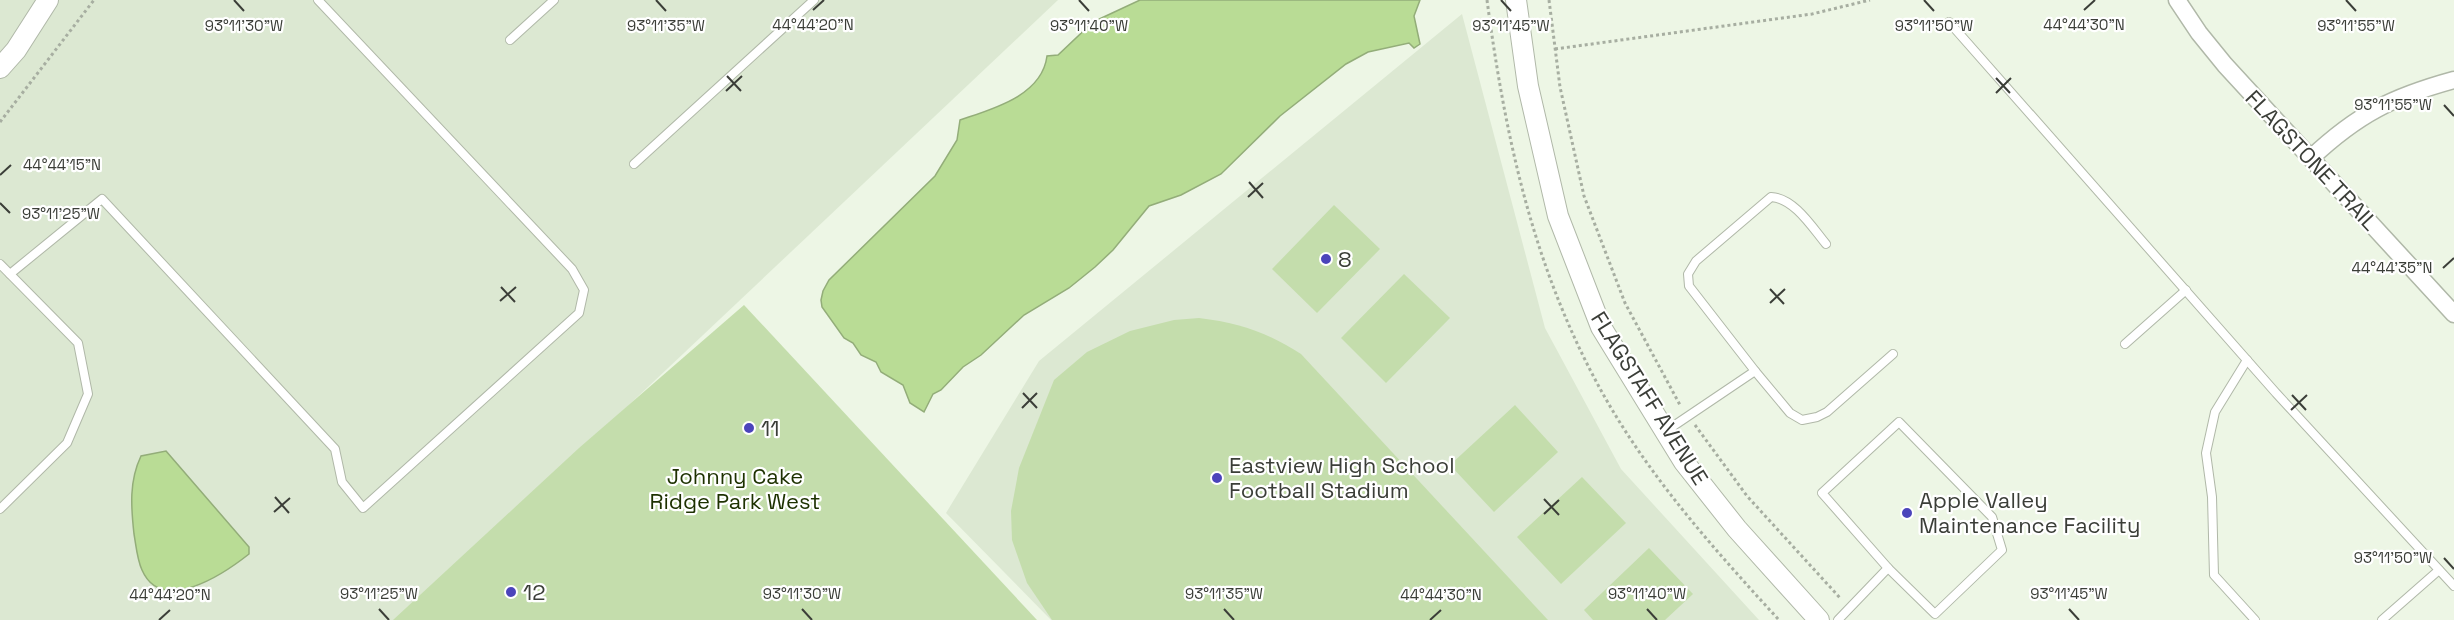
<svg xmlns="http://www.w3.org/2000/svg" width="2454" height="620" font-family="'Space Grotesk',sans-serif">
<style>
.built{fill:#dce8d2}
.green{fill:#c4ddac}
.water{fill:#b9dc95;stroke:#93ad79;stroke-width:1.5}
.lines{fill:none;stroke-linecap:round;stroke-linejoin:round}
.service-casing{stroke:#b0b8a8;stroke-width:10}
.minor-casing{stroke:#b0b8a8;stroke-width:19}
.tertiary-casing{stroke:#b0b8a8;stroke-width:22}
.path{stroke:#a7aea1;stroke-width:3;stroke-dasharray:3 3;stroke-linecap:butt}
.service{stroke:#fff;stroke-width:8}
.minor{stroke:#fff;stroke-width:16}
.tertiary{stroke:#fff;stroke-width:20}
.ticks{fill:none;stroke:#3b3e38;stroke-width:2}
.poi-dot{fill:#4b44bb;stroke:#fff;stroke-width:2}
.labels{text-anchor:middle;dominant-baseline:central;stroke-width:4.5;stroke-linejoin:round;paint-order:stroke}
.street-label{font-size:22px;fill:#3b3e38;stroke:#fff}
.poi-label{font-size:22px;fill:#3b3e38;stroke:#fff;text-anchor:start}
.park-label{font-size:22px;fill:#1d3100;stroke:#fff}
.ticks-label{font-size:15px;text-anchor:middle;fill:#3b3e38;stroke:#fff;stroke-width:4.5;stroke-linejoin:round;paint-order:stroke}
</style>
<rect width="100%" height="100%" fill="#edf6e5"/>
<g class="built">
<path d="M 0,0 L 1058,0 L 401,620 L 0,620 Z"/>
<path d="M 1462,14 L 1545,328 L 1621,469 L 1759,620 L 1051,620 L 946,513 L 1039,361 Z"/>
</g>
<g class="green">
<path d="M 1334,205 L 1380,249 L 1317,313 L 1272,269 Z"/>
<path d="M 1404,274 L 1450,318 L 1386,383 L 1341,338 Z"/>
<path d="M 744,305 L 1037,620 L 393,620 L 579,448 Z"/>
<path d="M 1199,318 C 1240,323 1266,332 1301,354 L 1548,620 L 1052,620 L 1027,583 L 1012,540 L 1011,511 L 1019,468 L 1054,380 L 1087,352 L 1130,331 L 1174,320 Z"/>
<path d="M 1515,405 L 1558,452 L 1494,512 L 1450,465 Z"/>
<path d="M 1582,477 L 1626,523 L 1561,584 L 1517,537 Z"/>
<path d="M 1649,548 L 1693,594 L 1665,620 L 1593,620 L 1584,610 Z"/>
</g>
<g class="water">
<path d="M 1140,0 L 1420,0 L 1414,16 L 1420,44 L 1414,48 L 1409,43 L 1368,52 L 1346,64 L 1280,116 L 1221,174 L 1181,195 L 1149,206 L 1113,250 L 1095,267 L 1069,288 L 1024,315 L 981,355 L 963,367 L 941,390 L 933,394 L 924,412 L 910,403 L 903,385 L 881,372 L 876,362 L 861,355 L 853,343 L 844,338 L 822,307 L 821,300 L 823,291 L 829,280 L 935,176 L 957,140 L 960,120 C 992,109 1042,96 1047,56 L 1058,55 L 1093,22 Z"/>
<path d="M 166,451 L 249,547 L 249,554 C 225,573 162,616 142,570 C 137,559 136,545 134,534 C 131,507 129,481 141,456 Z"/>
</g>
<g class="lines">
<g class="service-casing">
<g id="service">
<path d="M 1949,22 L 2276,393 L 2454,586"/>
<path d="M 510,40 L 554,0"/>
<path d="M 634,164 L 814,0"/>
<path d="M 0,264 L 78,343 L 88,394 L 67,443 L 0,509"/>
<path d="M 10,274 L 102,199 L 335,449 L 342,482 L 363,508 L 579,313 L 584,290 L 572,269 L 318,0"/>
<path d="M 2125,344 L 2186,290"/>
<path d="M 2247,360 L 2215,412 L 2206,453 L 2212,497 L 2214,575 L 2255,620"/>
<path d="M 1755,371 L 1790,413 L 1802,420 L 1817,417 L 1827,412 L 1893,354"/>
<path d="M 1899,422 L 1992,517 L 2002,550 L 1935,614 L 1888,568 L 1822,493 Z"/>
<path d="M 1666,431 L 1755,371 L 1689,286 L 1688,274 L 1696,261 L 1771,197 C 1794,198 1812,227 1826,244"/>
<path d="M 1838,620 L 1888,568"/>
<path d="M 2382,620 L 2439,570"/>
</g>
</g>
<g class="minor-casing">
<g id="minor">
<path d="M 2177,0 L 2199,33 L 2225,65 L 2454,314"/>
<path d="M 2311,158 C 2358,114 2392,97 2454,80"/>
</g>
</g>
<g class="tertiary-casing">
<g id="tertiary">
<path d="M 1516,0 L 1528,86 L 1558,216 L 1601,327 L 1684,462 L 1737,529 L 1819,620"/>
<path d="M 0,68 L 16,50 L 48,0"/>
</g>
</g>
<g class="path">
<path d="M 1487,0 C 1505,135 1532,262 1597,383 C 1644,471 1712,547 1779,620"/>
<path d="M 1549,0 L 1560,87 L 1584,196 L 1625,303 L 1680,405"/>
<path d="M 1555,49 L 1812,14 L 1870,0"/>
<path d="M 0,122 L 94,0"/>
<path d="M 1695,425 L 1747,496 L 1841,599"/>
</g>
<use href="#service" class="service"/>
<use href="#minor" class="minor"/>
<use href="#tertiary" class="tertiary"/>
</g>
<path class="ticks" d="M 234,0 L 244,11M 656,0 L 666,11M 1079,0 L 1089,11M 1501,0 L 1511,11M 1924,0 L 1934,11M 2346,0 L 2356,11M 813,10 L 824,0M 2084,10 L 2095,0M 727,76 L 741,91M 1996,78 L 2010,93M 726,91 L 742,76M 1996,93 L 2011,78M 2444,105 L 2454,116M 0,175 L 11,165M 1249,182 L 1263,198M 1248,197 L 1263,183M 0,203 L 10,213M 2443,268 L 2454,258M 501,287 L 515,302M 1770,289 L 1784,304M 500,301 L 516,287M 1770,303 L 1785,289M 1023,393 L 1037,408M 2292,395 L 2306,410M 1022,408 L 1037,393M 2291,410 L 2307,395M 275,497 L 289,513M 1544,499 L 1559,515M 274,512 L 290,498M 1544,514 L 1559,500M 2444,558 L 2454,569M 379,609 L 389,620M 802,609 L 812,620M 1224,609 L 1234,620M 1647,609 L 1657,620M 2069,609 L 2079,620M 159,620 L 170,610M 1430,620 L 1441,610"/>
<g class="poi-dot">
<circle cx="1326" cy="259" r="6"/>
<circle cx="749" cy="428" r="6"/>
<circle cx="1217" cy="478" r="6"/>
<circle cx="1907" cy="513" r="6"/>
<circle cx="511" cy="592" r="6"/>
</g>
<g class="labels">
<g class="street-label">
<text transform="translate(2312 160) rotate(47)">FLAGSTONE TRAIL</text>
<text transform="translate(1650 398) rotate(58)">FLAGSTAFF AVENUE</text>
</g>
<g class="poi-label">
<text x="1338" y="259">8</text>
<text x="761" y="428">11</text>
<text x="1229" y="465">Eastview High School<tspan x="1229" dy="25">Football Stadium</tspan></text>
<text x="1919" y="500">Apple Valley<tspan x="1919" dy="25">Maintenance Facility</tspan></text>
<text x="523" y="592">12</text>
</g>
<g class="park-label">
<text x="735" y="476">Johnny Cake<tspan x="735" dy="25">Ridge Park West</tspan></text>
</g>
</g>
<g class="ticks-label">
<text x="813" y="30">44°44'20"N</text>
<text x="2084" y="30">44°44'30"N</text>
<text x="244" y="31">93°11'30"W</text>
<text x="666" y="31">93°11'35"W</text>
<text x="1089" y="31">93°11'40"W</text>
<text x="1511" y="31">93°11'45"W</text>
<text x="1934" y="31">93°11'50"W</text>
<text x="2356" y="31">93°11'55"W</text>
<text x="2393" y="110">93°11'55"W</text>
<text x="62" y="170">44°44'15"N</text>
<text x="61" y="219">93°11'25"W</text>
<text x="2392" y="273">44°44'35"N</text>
<text x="2393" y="563">93°11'50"W</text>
<text x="379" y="599">93°11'25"W</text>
<text x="802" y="599">93°11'30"W</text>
<text x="1224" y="599">93°11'35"W</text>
<text x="1647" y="599">93°11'40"W</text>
<text x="2069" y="599">93°11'45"W</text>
<text x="170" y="600">44°44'20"N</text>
<text x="1441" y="600">44°44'30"N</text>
</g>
</svg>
